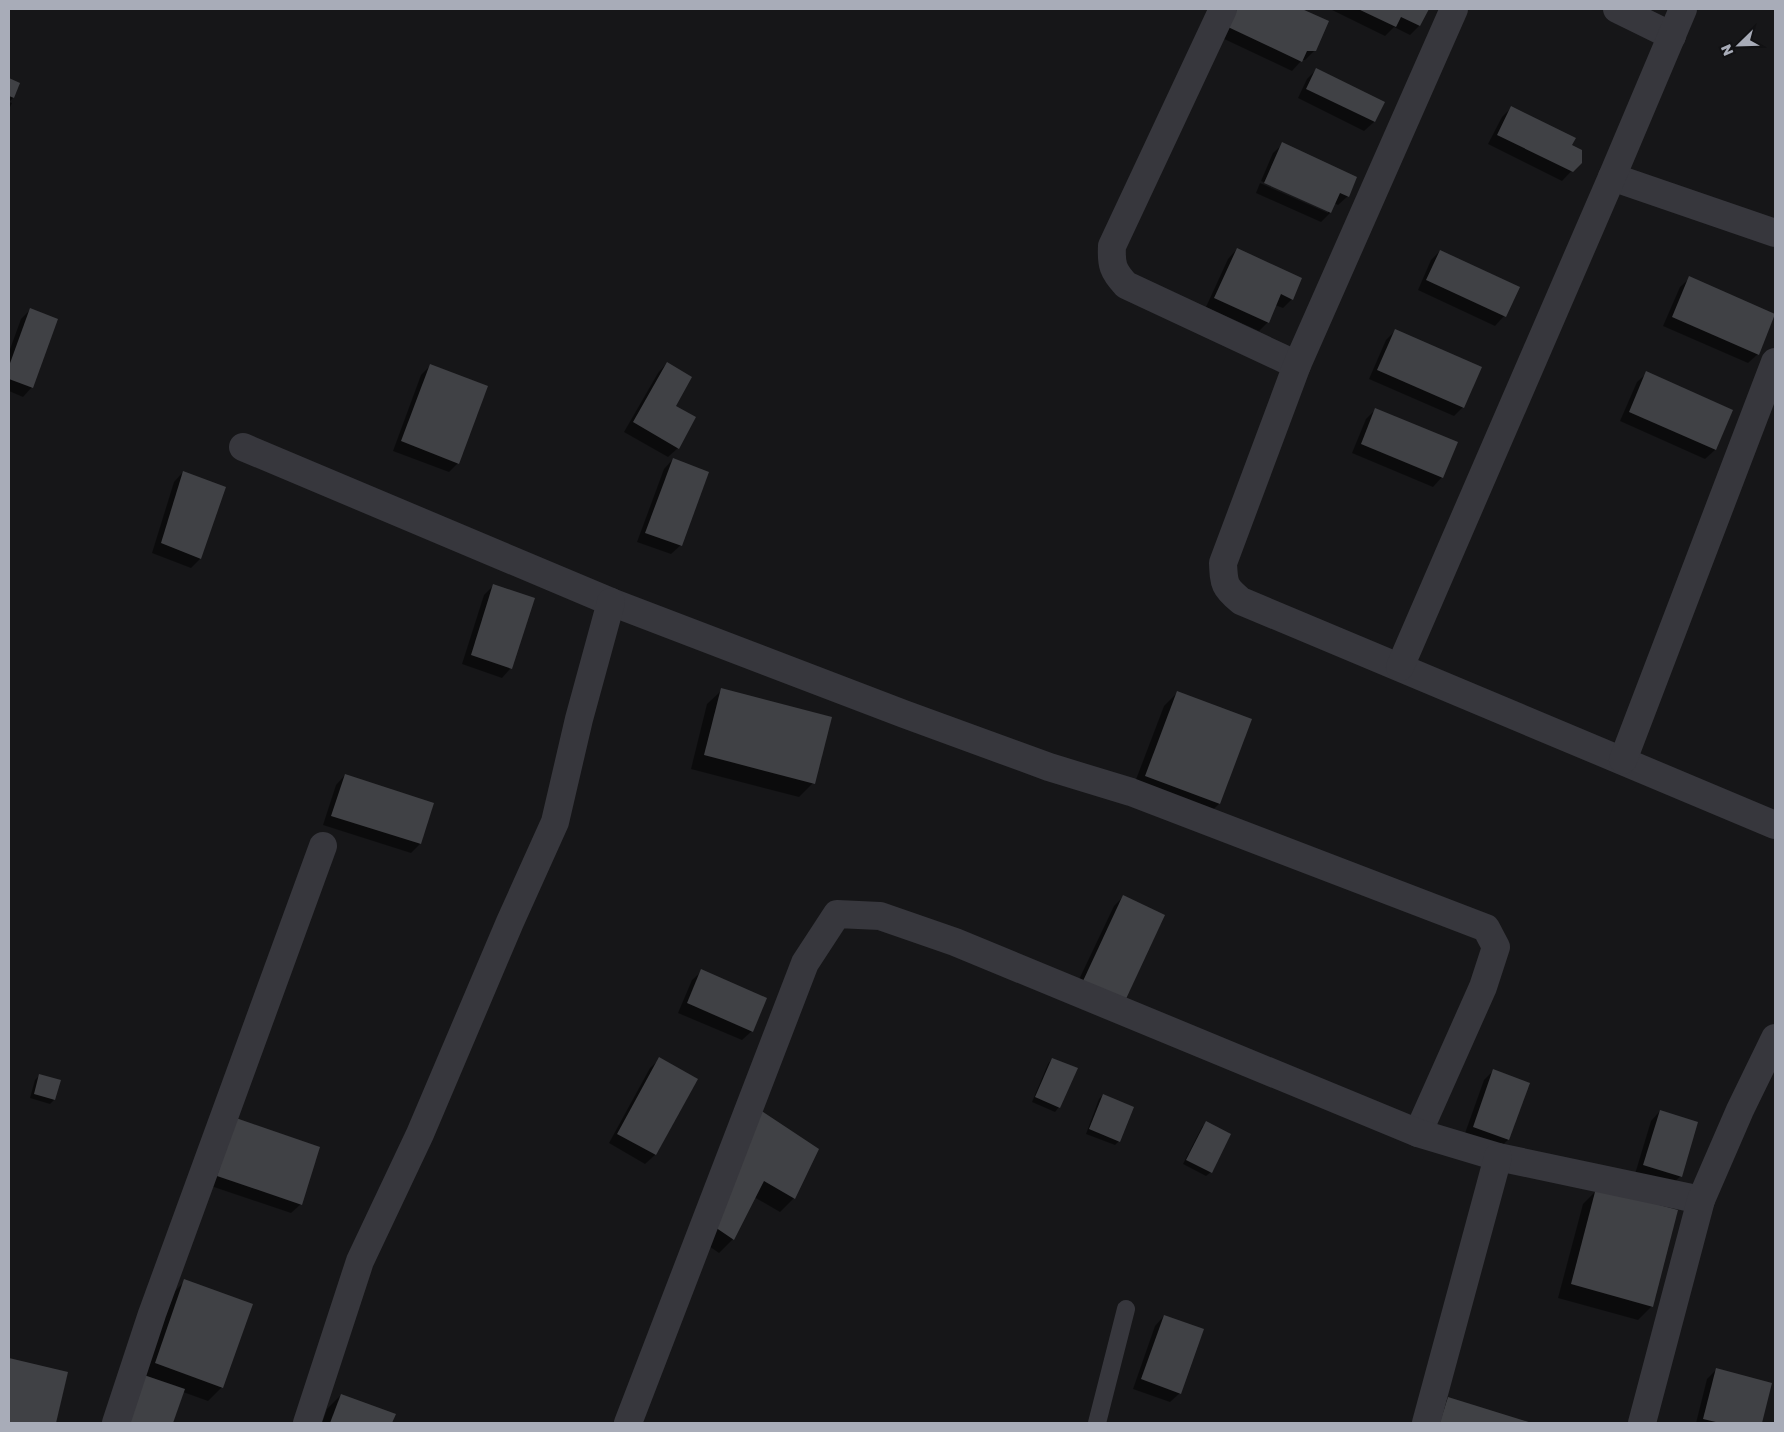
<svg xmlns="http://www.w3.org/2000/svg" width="1784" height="1432" font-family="'Golos Text',sans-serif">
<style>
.shadow{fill:#0007}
.building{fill:#404145}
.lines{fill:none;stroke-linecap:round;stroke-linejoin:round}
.lane{stroke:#37373d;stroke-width:18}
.street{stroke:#37373d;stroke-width:28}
</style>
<rect width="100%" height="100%" fill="#161618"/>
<g class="shadow">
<path d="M 1233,9 L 1299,9 L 1328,22 L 1315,50 L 1305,60 L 1302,60 L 1292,71 L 1220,37 Z"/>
<path d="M 1330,9 L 1428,9 L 1419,26 L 1410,35 L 1394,27 L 1385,36 Z"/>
<path d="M 1316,70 L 1383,103 L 1374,122 L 1364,131 L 1298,98 L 1307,79 Z"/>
<path d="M 9,80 L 19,84 L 13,98 L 9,102 L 12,103 L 9,109 Z"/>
<path d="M 1512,107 L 1570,145 L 1580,162 L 1562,181 L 1488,144 L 1502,117 Z"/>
<path d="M 1283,144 L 1348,196 L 1338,205 L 1334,203 L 1330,213 L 1321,222 L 1256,193 L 1260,183 L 1328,213 L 1328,211 L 1261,181 L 1273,153 Z"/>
<path d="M 1237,249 L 1292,299 L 1283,308 L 1275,305 L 1268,322 L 1259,331 L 1206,307 L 1228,259 Z"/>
<path d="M 1440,251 L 1519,287 L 1504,316 L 1495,326 L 1418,290 L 1431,260 Z"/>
<path d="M 1690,278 L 1758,354 L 1748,363 L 1663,326 L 1680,287 Z"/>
<path d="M 30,310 L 32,387 L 23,397 L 9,391 L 9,352 L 21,319 Z"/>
<path d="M 1395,331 L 1463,407 L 1454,416 L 1369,379 L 1386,340 Z"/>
<path d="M 667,363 L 678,448 L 668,457 L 624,432 L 658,373 Z"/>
<path d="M 430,366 L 458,463 L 449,472 L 393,451 L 421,375 Z"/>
<path d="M 1647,373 L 1732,410 L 1715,450 L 1705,459 L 1620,421 L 1637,382 Z"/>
<path d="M 1375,410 L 1442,477 L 1433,487 L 1352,453 L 1366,419 Z"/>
<path d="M 673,459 L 681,545 L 671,554 L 637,542 L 664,469 Z"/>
<path d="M 183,472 L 200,559 L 191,568 L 152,553 L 174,482 Z"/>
<path d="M 494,585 L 511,668 L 502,678 L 462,664 L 484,595 Z"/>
<path d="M 722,690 L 813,783 L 799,797 L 691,769 L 707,704 Z"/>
<path d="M 1178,692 L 1250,720 L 1219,804 L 1204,818 L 1132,790 L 1164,706 Z"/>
<path d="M 345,775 L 420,844 L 411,853 L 323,825 L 336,785 Z"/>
<path d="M 1123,897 L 1163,916 L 1074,990 L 1114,906 Z"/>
<path d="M 702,971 L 752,1031 L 742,1040 L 678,1013 L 692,980 Z"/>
<path d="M 660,1059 L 697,1079 L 655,1155 L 645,1164 L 609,1143 L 650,1068 Z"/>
<path d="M 1052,1059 L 1059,1107 L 1055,1112 L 1032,1102 L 1048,1064 Z"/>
<path d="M 1494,1070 L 1528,1084 L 1508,1140 L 1498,1149 L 1464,1136 L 1484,1080 Z"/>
<path d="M 40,1075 L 54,1100 L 50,1104 L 30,1098 L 35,1080 Z"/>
<path d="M 1103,1095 L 1119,1141 L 1115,1145 L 1086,1134 L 1099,1099 Z"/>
<path d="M 1660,1111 L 1681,1176 L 1671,1185 L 1635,1174 L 1651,1121 Z"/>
<path d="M 737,1119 L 794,1198 L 780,1212 L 754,1197 L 733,1239 L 719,1253 L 693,1235 Z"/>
<path d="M 1206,1123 L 1211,1172 L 1206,1176 L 1183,1164 L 1202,1127 Z"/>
<path d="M 227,1129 L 301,1204 L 291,1213 L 208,1185 Z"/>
<path d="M 1597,1190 L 1652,1306 L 1638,1320 L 1558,1298 L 1583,1204 Z"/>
<path d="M 185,1281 L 222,1387 L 208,1401 L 183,1392 L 172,1423 L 122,1423 L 171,1295 Z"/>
<path d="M 1164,1316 L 1180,1393 L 1170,1402 L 1133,1389 L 1155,1326 Z"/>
<path d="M 9,1359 L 67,1373 L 55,1423 L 9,1423 Z"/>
<path d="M 1716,1370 L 1770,1384 L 1761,1423 L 1696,1423 L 1707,1379 Z"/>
<path d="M 341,1395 L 394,1415 L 391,1423 L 322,1423 L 327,1409 Z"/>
<path d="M 1448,1398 L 1529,1423 L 1434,1423 L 1439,1407 Z"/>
</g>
<g class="building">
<path d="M 1237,9 L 1302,9 L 1329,21 L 1316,51 L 1307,51 L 1302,62 L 1228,27 Z"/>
<path d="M 1358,9 L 1429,9 L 1420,26 L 1401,17 L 1396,27 Z"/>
<path d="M 1316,68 L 1385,102 L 1375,122 L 1306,89 Z"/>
<path d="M 9,78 L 20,83 L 14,98 L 9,96 Z"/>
<path d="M 1511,106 L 1576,138 L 1572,145 L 1582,150 L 1582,163 L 1573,172 L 1497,135 Z"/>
<path d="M 1282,142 L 1357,177 L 1349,197 L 1340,193 L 1331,213 L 1264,183 Z"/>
<path d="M 1237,248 L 1302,278 L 1293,300 L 1281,294 L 1269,323 L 1214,298 Z"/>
<path d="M 1440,250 L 1520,287 L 1506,317 L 1426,280 Z"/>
<path d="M 1689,276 L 1775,314 L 1759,355 L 1672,317 Z"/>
<path d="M 30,308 L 58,319 L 33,388 L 9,379 L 9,366 Z"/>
<path d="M 1395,329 L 1482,367 L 1464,408 L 1377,370 Z"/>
<path d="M 667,362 L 692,377 L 676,406 L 696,417 L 679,449 L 633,422 Z"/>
<path d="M 430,364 L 488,386 L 459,464 L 401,441 Z"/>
<path d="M 1646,371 L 1733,410 L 1716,450 L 1629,412 Z"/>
<path d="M 1375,408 L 1458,442 L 1443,478 L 1361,444 Z"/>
<path d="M 673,458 L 709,472 L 682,546 L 645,533 Z"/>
<path d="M 183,471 L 226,487 L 201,559 L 161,543 Z"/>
<path d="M 493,584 L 535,598 L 512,669 L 471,655 Z"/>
<path d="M 721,688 L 832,717 L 815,784 L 704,755 Z"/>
<path d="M 1177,691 L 1252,719 L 1220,804 L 1145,776 Z"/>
<path d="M 345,774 L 434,803 L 421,844 L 331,816 Z"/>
<path d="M 1123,895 L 1165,915 L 1125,1001 L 1083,981 Z"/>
<path d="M 701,969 L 767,998 L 753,1032 L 687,1003 Z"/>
<path d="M 659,1057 L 698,1079 L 656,1155 L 617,1134 Z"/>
<path d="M 1052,1058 L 1078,1068 L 1060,1108 L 1035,1097 Z"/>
<path d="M 1493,1069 L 1530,1083 L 1509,1140 L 1473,1127 Z"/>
<path d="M 39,1074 L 61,1080 L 55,1100 L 34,1094 Z"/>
<path d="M 1103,1094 L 1134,1107 L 1120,1142 L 1089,1129 Z"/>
<path d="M 751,1104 L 819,1149 L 795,1199 L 764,1181 L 734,1240 L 706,1221 Z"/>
<path d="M 1660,1110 L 1698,1122 L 1682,1177 L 1643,1165 Z"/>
<path d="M 236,1118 L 320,1147 L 302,1205 L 217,1176 Z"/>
<path d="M 1206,1121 L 1231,1134 L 1212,1173 L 1186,1160 Z"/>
<path d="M 1596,1188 L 1678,1210 L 1653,1307 L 1571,1284 Z"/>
<path d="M 184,1279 L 253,1304 L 223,1388 L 155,1363 Z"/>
<path d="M 1164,1315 L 1204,1329 L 1181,1394 L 1141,1379 Z"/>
<path d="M 9,1358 L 68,1372 L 56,1423 L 9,1423 Z"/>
<path d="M 1716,1368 L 1772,1383 L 1762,1423 L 1720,1423 L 1703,1419 Z"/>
<path d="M 144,1375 L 185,1389 L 173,1423 L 127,1423 Z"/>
<path d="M 341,1394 L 396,1414 L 392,1423 L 330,1423 Z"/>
<path d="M 1448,1397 L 1532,1423 L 1442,1423 L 1440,1422 Z"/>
</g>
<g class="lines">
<path class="lane" d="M 1097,1423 L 1126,1309"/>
<g class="street">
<path d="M 1223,9 L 1112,246 C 1111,265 1113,271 1126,285 L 1297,365"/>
<path d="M 1454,9 L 1297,365 L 1223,563 C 1224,584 1224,587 1241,601 L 1775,825"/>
<path d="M 1617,9 L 1672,36"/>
<path d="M 1612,177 L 1775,233"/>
<path d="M 243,447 L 611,602 L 904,714 L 1049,767 L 1131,792 L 1486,928 L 1496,947 L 1483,987 L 1418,1133"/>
<path d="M 1400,667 L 1612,177 L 1683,9"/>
<path d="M 1623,760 L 1775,362"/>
<path d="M 116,1423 L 152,1314 L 323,846"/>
<path d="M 307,1423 L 360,1261 L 420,1134 L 510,922 L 555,822 L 579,719 L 611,602"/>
<path d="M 628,1423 L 805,963 L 837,914 L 880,916 L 955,942 L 1418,1133 L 1498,1157 L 1701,1200"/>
<path d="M 1426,1423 L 1498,1157"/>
<path d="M 1642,1423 L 1701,1200 L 1740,1110 L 1775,1038"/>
</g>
</g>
<rect width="1784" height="1432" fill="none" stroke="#a8acb8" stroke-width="20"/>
<g transform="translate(1739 45) rotate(247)" stroke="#111113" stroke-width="4" paint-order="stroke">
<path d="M0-4L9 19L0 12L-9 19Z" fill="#a8acb8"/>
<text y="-8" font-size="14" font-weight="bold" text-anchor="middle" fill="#a8acb8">N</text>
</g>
</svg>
